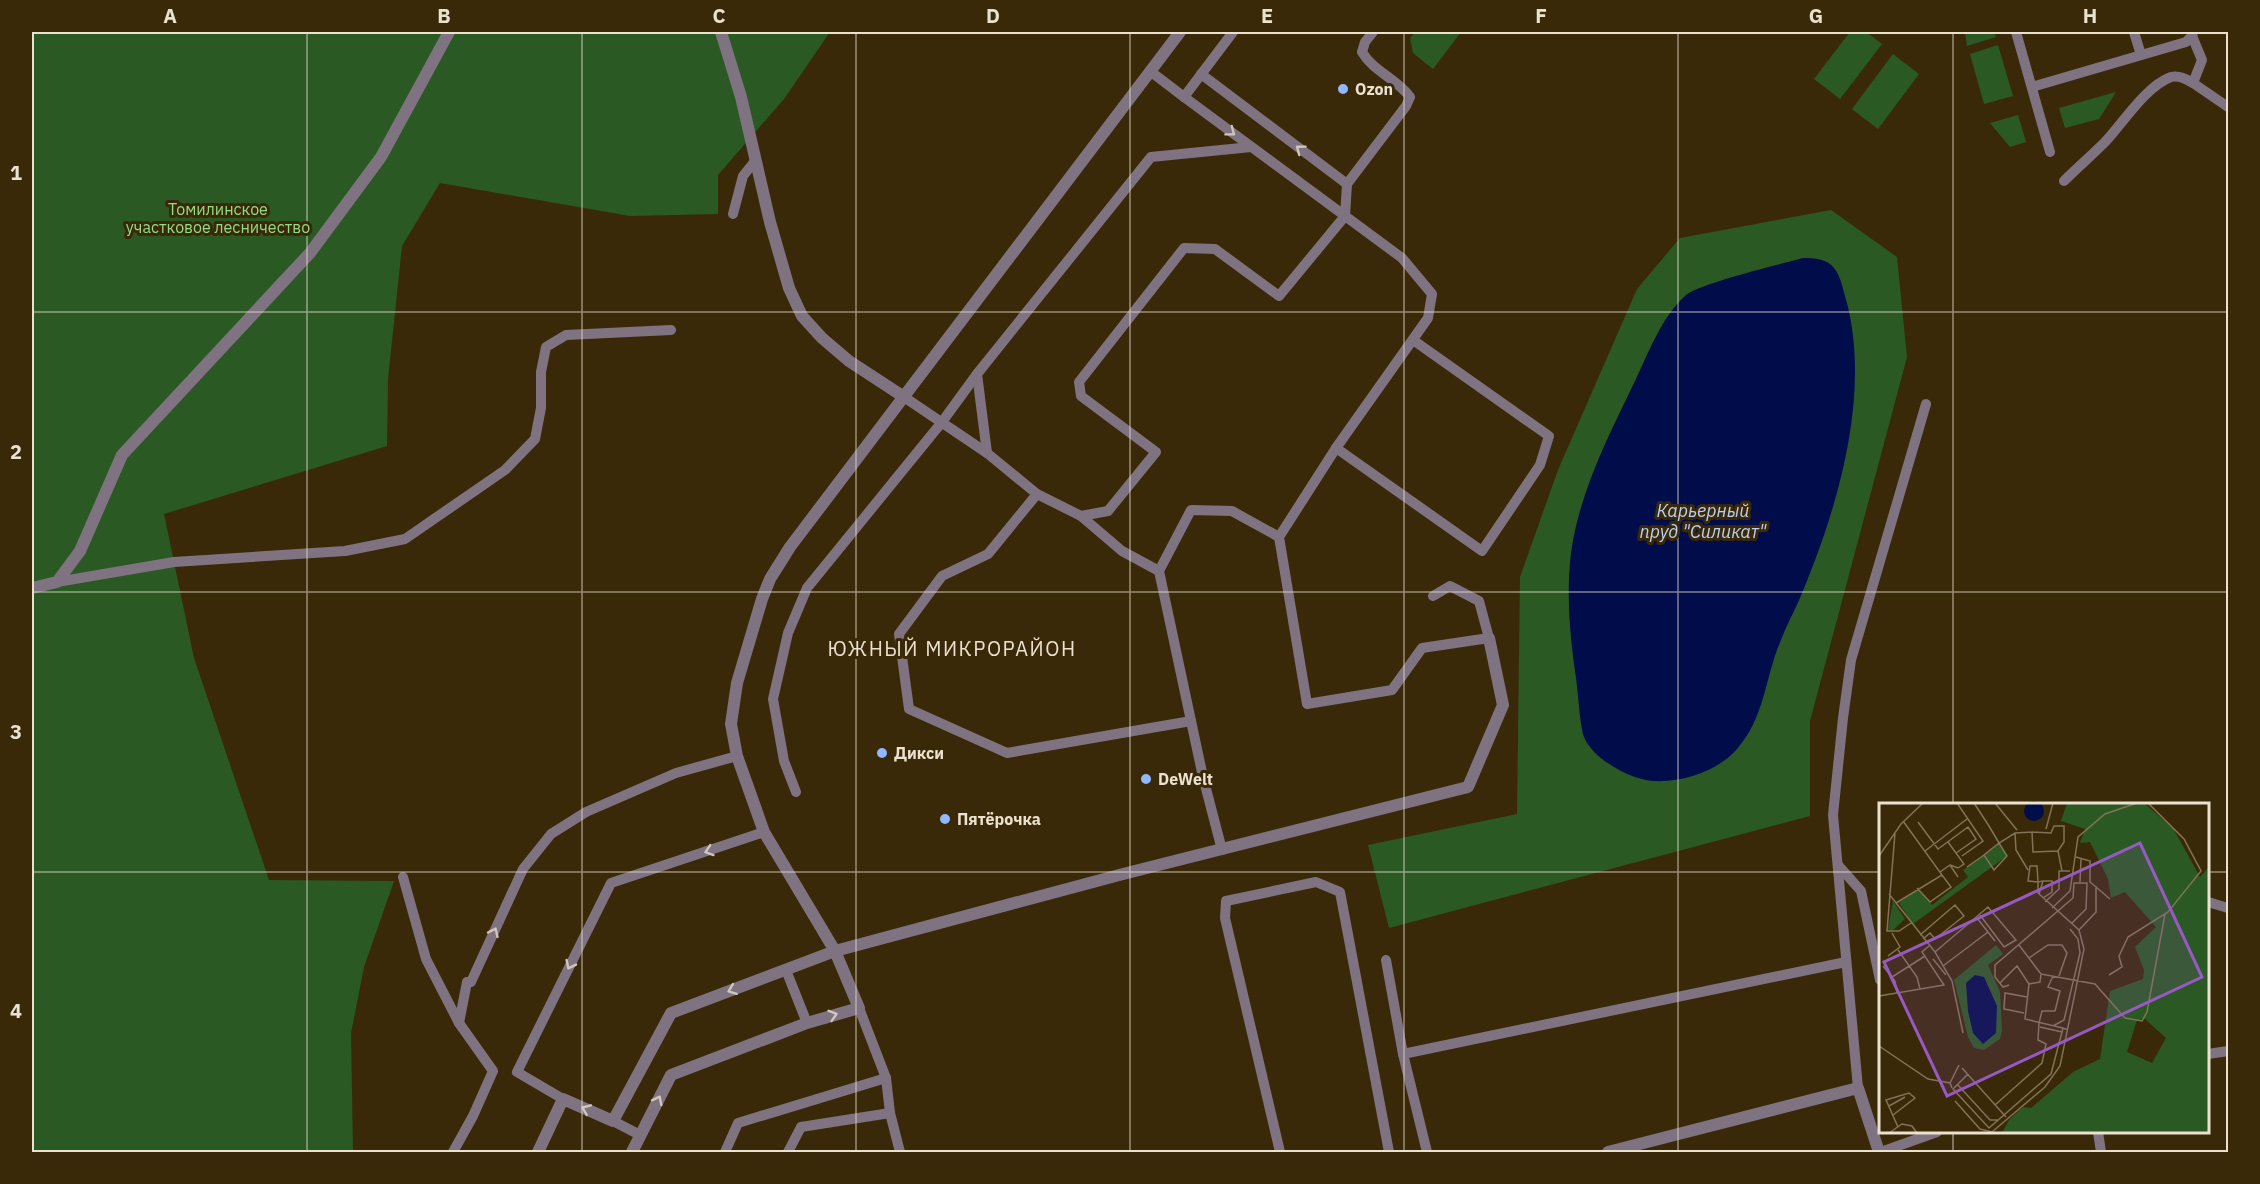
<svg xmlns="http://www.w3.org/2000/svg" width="2260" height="1184" font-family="'IBM Plex Sans',sans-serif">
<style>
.green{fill:#2b5924}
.water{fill:#000d4a}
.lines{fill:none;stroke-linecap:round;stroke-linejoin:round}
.service{stroke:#7f7381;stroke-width:10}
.minor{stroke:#7f7381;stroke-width:12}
.oneway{stroke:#d0c6bc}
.grid{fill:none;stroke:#ebe1cf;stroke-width:1.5;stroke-opacity:0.55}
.poi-dot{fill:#91b8fd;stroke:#3a2908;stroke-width:2}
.labels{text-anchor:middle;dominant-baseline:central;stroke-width:6;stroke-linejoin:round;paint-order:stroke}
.poi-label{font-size:16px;font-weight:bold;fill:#ebe1cf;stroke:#3a2908;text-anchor:start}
.park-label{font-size:16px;fill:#8fde84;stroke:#3a2908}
.water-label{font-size:18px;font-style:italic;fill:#bad0f6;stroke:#3a2908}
.quarter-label{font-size:20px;letter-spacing:1.5px;fill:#ebe1cf;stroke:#3a2908}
.inset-road{fill:none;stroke:#817358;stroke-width:1.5}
.view{fill:#9759c3;fill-opacity:0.15;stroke:#9759c3;stroke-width:3}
.inset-edge{fill:none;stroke:#ebe1cf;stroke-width:3}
.neatline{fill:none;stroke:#ebe1cf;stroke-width:2}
.grid-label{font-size:20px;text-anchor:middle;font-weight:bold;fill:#ebe1cf}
</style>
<rect width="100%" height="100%" fill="#3a2908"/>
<g class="green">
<path d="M 32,32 L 830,32 L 784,99 L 718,175 L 718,214 L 630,216 L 440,183 L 402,246 L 388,379 L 387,446 L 164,514 L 194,658 L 269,880 L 394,881 L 364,967 L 351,1033 L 353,1152 L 32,1152 Z"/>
<path d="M 1415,32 L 1461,32 L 1433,69 L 1413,53 L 1410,38 Z"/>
<path d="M 1850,32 L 1866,32 L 1882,44 L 1840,99 L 1814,79 Z"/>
<path d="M 1965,32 L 1994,32 L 1996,37 L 1967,46 Z"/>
<path d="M 1998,45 L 2013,96 L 1984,104 L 1970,54 Z"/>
<path d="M 1893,54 L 1919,74 L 1878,129 L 1852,109 Z"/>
<path d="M 2116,92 L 2099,119 L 2065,128 L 2059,108 Z"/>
<path d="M 2018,115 L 2026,142 L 2010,147 L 1990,123 Z"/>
<path d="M 1831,210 L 1897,257 L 1907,357 L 1810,721 L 1810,816 L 1389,928 L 1368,845 L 1517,814 L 1520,577 L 1558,470 L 1637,289 L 1680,238 Z"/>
</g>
<path class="water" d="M 1803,258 C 1838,257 1839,274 1847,303 C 1871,398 1837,510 1800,598 C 1794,612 1786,626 1781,640 C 1765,677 1765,718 1737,749 C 1716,774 1666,789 1635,777 C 1616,770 1592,756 1584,737 C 1580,726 1578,692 1576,678 C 1570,637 1566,595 1571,553 C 1579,493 1609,435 1635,381 C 1649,352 1661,318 1685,296 C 1697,284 1782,264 1803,258 Z"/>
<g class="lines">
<g class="service">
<path d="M 2016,32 L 2050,152"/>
<path d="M 2134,32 L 2141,55"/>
<path d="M 2192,36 L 2202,60 L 2193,83 L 2228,107"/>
<path d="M 1150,71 L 1184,97 L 1233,32"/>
<path d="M 1201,74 L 1347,184"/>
<path d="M 2032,87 L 2186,42 L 2192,36 L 2193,32"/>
<path d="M 1184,97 L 1402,258 L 1432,294 L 1428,318 L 1336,448 L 1279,537 L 1307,704 L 1392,690 L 1422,648 L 1489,638 L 1479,601 L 1450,586 L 1433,596"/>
<path d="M 2064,181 C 2077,168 2092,155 2105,142 C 2123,123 2146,86 2171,77 C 2179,75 2186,79 2193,83"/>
<path d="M 733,214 L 743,176 L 755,161"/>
<path d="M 977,374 L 987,453"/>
<path d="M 904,397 L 987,453 L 1037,494 L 1081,516 L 1122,551 L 1159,571"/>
<path d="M 1336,448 L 1482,551 L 1540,465 L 1549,436 L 1413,340"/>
<path d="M 1037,494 L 988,554 L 942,576 L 899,634 L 909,709 L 1007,753 L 1191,721"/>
<path d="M 1081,516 L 1108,511 L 1156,452 L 1081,396 L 1079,382 L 1184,248 L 1215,249 L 1279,296 L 1345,216 L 1347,184 L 1406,106 L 1410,97 C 1397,79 1373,71 1362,52 L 1365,42 L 1373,32"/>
<path d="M 57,582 L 174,562 L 345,551 L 405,539 L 505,470 L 535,439 L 541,408 L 541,372 L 546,347 L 566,335 L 671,330"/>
<path d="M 796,792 L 784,761 L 773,699 L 788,633 L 807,588 L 942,422 L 977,374 L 1151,157 L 1251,147"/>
<path d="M 1222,850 L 1203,777 L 1159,571 L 1191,510 L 1232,511 L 1279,537"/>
<path d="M 1838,865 L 1861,891 L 1880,980"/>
<path d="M 403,877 L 426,959 L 459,1023 L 493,1071 L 473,1116 L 453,1152"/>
<path d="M 2208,902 L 2228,908"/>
<path d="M 1386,960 L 1403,1054 L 1427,1152"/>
<path d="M 786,970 L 807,1023"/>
<path d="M 859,1008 L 886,1078 L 890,1113 L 900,1152"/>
<path d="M 459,1023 L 467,982 L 471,982 L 523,869 L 551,834 L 586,812 L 676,773 L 737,756"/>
<path d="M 1403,1054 L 1846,962"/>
<path d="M 2208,1054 L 2228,1051"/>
<path d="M 1858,1088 L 1833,815 L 1843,718 L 1851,660 L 1926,404"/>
<path d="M 563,1099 L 517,1072 L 611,883 L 764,832"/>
<path d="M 613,1121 L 640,1135"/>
<path d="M 2098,1132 L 2101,1152"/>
<path d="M 725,1152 L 738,1123 L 886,1078"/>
<path d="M 788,1152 L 801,1127 L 890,1113"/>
<path d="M 1280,1152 L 1225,918 L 1226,901 L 1316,882 L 1340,892 L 1389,1152"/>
<path d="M 1881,1152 L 1937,1132"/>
</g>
<g class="minor">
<path d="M 721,32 L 741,97 L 770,222 L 789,288 L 802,316 L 822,338 L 849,361 L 904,397"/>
<path d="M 32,588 L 57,582 L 80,551 L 122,455 L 310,253 L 381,157 L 449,32"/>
<path d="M 538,1152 L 563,1099 L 613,1121 L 671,1013 L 835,951 L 1123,874 L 1468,787 L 1503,705 L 1489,638"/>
<path d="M 632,1152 L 671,1075 L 807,1023 L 859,1008 L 835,951 L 764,832 L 737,756 L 731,724 L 737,683 L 762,599 L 770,579 L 790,547 L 1180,32"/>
<path d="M 1608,1152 L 1858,1088 L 1879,1152"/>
</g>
</g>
<defs><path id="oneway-chevron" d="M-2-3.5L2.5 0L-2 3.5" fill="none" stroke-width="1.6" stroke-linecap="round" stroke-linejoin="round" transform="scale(1.5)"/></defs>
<g class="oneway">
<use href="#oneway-chevron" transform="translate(1231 132) rotate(37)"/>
<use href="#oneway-chevron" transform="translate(1300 149) rotate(-143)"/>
<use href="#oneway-chevron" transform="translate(709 851) rotate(162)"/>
<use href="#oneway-chevron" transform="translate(494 932) rotate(-65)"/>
<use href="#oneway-chevron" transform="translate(570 965) rotate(116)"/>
<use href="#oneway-chevron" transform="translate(732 990) rotate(159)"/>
<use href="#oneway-chevron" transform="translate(833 1015) rotate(-17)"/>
<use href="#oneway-chevron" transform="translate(658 1100) rotate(-63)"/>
<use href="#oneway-chevron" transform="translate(586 1109) rotate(-157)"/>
</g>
<path class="grid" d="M 307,32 L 307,1152M 582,32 L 582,1152M 856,32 L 856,1152M 1130,32 L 1130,1152M 1404,32 L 1404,1152M 1678,32 L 1678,1152M 1953,32 L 1953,804M 32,312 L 2228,312M 32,592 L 2228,592M 32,872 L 1880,872M 2208,872 L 2228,872M 1953,1132 L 1953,1152"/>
<g class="poi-dot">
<circle cx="1343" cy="89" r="6"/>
<circle cx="882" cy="753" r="6"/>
<circle cx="1146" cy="779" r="6"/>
<circle cx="945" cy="819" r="6"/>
</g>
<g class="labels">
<g class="poi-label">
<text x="1355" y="89">Ozon</text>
<text x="894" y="753">Дикси</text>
<text x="1158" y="779">DeWelt</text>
<text x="957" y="819">Пятёрочка</text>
</g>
<g class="park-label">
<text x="218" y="209">Томилинское<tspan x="218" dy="18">участковое лесничество</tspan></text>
</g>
<g class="water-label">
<text x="1703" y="510">Карьерный<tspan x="1703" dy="21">пруд "Силикат"</tspan></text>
</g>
<g class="quarter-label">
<text x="952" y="648">ЮЖНЫЙ МИКРОРАЙОН</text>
</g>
</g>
<g transform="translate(1879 803)">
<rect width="330" height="330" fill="#3a2908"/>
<path d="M 188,0 L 265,0 L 294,25 L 321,74 L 330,64 L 330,330 L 123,330 L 130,317 L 144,304 L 152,305 L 194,269 L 221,256 L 231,188 L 264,176 L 265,167 L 256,144 L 277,124 L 246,89 L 232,95 L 229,76 L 211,39 L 201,40 L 206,26 L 182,18 ZM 266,216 L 287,235 L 273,260 L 248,249 L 258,217 ZM 120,41 L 128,53 L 34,121 L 20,100 L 39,86 L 53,102 L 89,74 L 84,67 ZM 14,98 L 26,116 L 13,128 L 9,126 ZM 117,142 L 124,151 L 109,162 L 121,189 L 123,228 L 121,236 L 105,247 L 95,245 L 89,234 L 75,177 Z" fill="#2b5924" fill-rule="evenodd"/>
<path d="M145 8a10 10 0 1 1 20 0a10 10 0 1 1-20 0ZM 96,172 L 105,174 L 118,203 L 117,230 L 104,241 L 94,230 L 89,208 L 87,180 Z" fill="#000d4a"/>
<path class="inset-road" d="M 78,0 L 104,38 L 83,53M 95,0 L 110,23 L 120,40 L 128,53 L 115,67 L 105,52 L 120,40 L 136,30 L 153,29 L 154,49 L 179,48 L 185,39 L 185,23 L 175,23 L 172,30 L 153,29M 116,0 L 138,27M 39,19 L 59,46 L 89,24 L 97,36 L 77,50M 167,26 L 174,0M 16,30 L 8,128 L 20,128 L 32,120M 136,30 L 137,47 L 149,67M 69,39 L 85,61 L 79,65 L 71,62M 46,48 L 88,16M 179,48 L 183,68M 0,53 L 22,21 L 44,0M 197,54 L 211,58 L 211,79 L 231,96M 151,63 L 158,63 L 159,79 L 149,78 ZM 88,64 L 105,52M 61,69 L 71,62 L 79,74M 201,79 L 202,56M 38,85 L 51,99 L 72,84 L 63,72M 10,91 L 56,149 L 73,178 L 84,230M 160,91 L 164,78 L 173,78 L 173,89 L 164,95M 166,99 L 180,86 L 180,68 L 191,68M 17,100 L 63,72 L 24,18M 173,105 L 191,88 L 199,34 L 226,11 L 258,0M 98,115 L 116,138M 200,127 L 217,109 L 217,83M 41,132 L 76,102 L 85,113 L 56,136 L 51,130 L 44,136M 140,142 L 162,171 L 161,179 L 150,181M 19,147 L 38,174 L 41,186M 56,149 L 109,104 L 137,137 L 125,144 L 101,112M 9,153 L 21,144 L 13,130M 150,155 L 169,142 L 183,142 L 188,150 L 180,173M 54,156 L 67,172M 4,163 L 16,178 L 18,190M 64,163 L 109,129M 162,171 L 216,181 L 246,215 L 263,218 L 268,209 L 286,111M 230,172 L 243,164 L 240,153 L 249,134 L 289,109 L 322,68 L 305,36 L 269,0M 13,174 L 46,153M 121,180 L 138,163 L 150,181 L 146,216 L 184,225M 130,182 L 124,184 L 116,174 L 116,162 L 194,95 L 195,80 L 208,80 L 207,106 L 193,120M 0,193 L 65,182 L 43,149 L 50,143M 145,210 L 125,206 L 126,190 L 148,194M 174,223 L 185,217 L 201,150 L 199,136 L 191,126M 161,224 L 183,229M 0,243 L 49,276 L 71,280 L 73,285M 83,265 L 127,314M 89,271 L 74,286 L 110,325 L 172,271 L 184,225 L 189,227M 71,280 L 80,262M 78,281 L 111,317 L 120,317M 76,298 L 101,326 L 113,329 L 166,284 L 181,263 L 205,146 L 200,127 L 159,90 L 159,79 L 164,78M 116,302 L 163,260 L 167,241 L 159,237 L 160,220 L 163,208 L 176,208 L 181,188 L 169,184 L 174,173M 10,303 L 26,294M 14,312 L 36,295 L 30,290 L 7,297 L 19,324M 10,330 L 23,321 L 33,323 L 38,330"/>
<path class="view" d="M 261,40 L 323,174 L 68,293 L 5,159 Z"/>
<rect width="330" height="330" class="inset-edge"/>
</g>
<rect width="2260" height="1184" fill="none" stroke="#3a2908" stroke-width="66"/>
<rect x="33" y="33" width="2194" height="1118" class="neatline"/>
<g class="grid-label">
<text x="170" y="23">A</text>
<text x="444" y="23">B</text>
<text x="719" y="23">C</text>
<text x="993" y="23">D</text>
<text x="1267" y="23">E</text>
<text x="1541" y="23">F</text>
<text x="1816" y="23">G</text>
<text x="2090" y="23">H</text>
<text x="16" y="180">1</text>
<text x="16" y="459">2</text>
<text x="16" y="739">3</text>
<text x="16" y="1018">4</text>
</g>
</svg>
